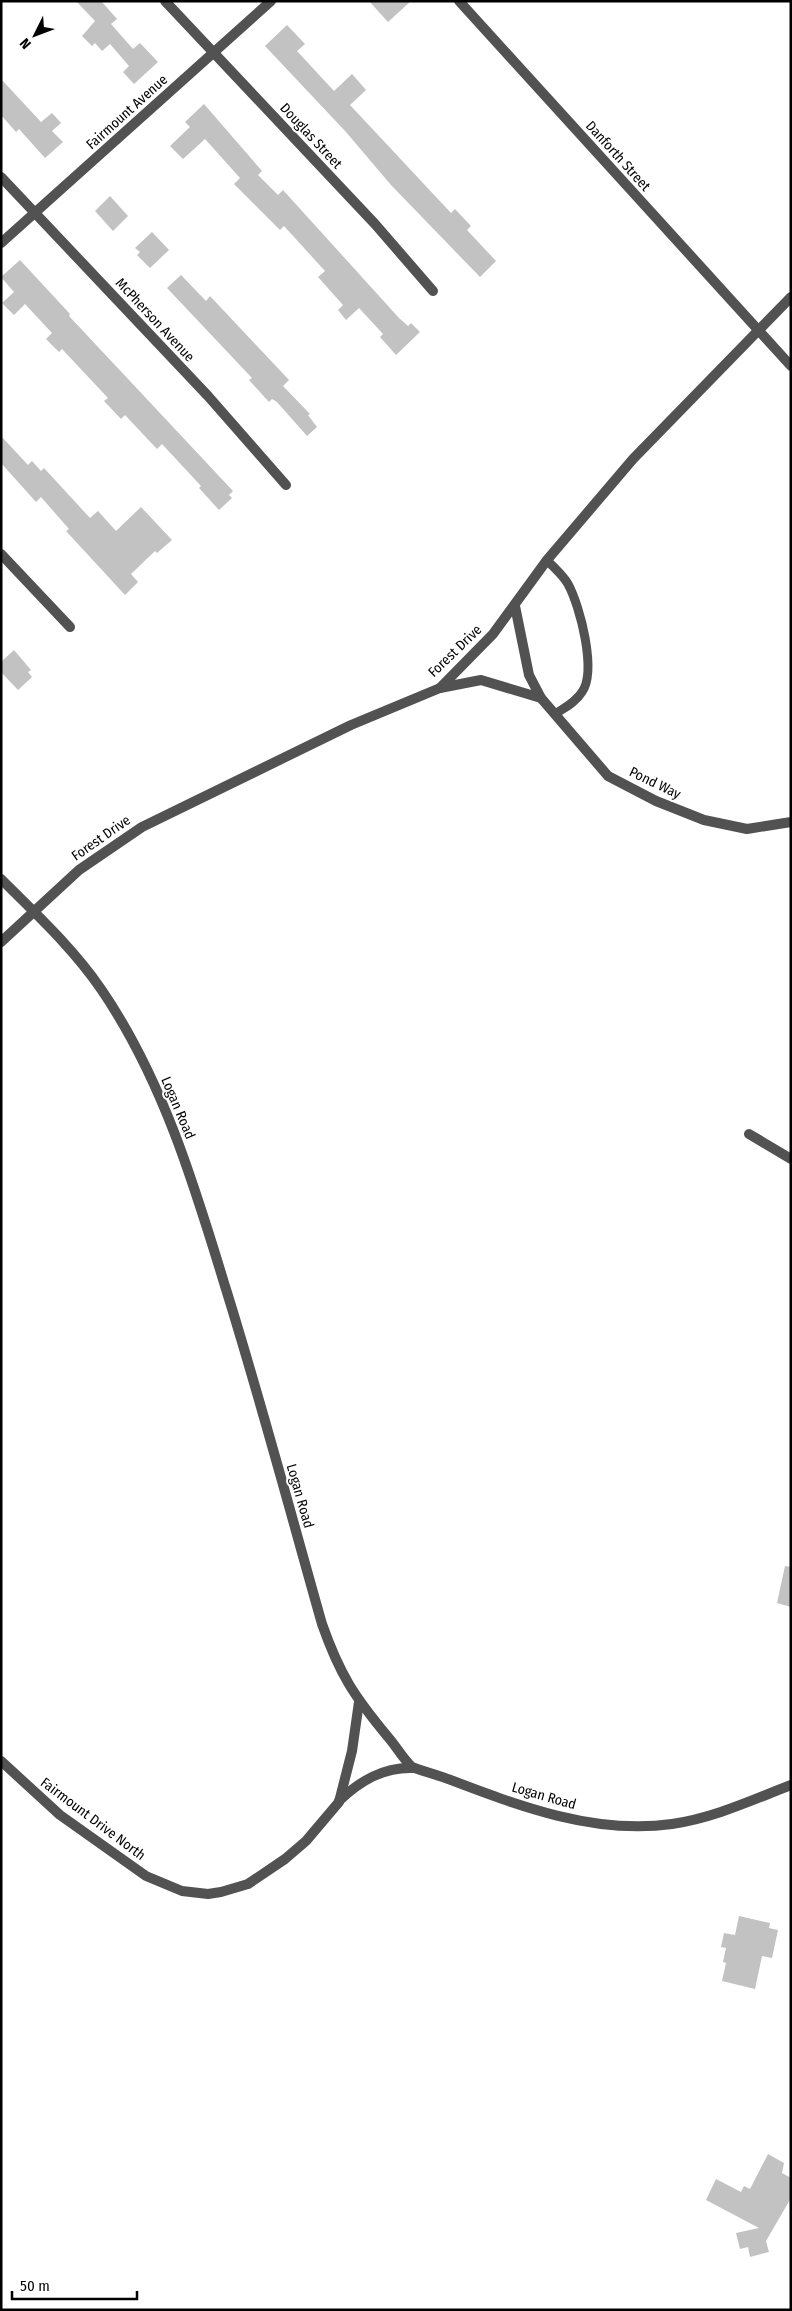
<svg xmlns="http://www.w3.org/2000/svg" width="792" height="2311" font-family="'Fira Sans Condensed',sans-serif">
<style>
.building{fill:#c2c2c2}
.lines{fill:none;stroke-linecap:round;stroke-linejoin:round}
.lane{stroke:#525252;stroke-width:9}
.street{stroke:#525252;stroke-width:10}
.labels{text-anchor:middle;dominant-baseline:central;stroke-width:4;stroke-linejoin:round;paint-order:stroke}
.street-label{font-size:14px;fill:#000;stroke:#fff}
</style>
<rect width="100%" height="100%" fill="#fff"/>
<g class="building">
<path d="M 76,1 L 101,1 L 117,19 L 111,24 L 133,49 L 140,43 L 158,62 L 134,84 L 123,72 L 129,66 L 110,44 L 102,51 L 95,43 L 92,46 L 82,36 L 95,21 Z"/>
<path d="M 369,1 L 411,1 L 388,22 Z"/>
<path d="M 287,25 L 305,44 L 297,51 L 334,91 L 352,74 L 366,90 L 350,105 L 451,213 L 455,209 L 471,226 L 467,230 L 496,261 L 480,277 L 391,185 L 346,132 L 265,46 Z"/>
<path d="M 1,79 L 41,122 L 52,113 L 61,123 L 52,131 L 63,142 L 45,158 L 19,129 L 16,132 L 1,115 Z"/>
<path d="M 204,104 L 262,171 L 258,175 L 278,195 L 283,190 L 399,318 L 408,326 L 411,323 L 420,332 L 396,355 L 380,337 L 383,334 L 359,308 L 346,320 L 338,310 L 343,305 L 318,277 L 325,271 L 284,226 L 280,230 L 234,184 L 240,178 L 205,139 L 183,159 L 170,146 L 190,127 L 185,122 Z"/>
<path d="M 110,196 L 128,216 L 113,231 L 95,211 Z"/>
<path d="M 152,232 L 169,250 L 150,268 L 137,255 L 140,252 L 135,248 Z"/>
<path d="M 20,260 L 70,314 L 69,316 L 233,491 L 229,495 L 232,498 L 219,510 L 199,488 L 201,486 L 162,444 L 157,449 L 125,415 L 121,419 L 104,401 L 108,398 L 62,349 L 59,352 L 46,339 L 52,333 L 25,304 L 14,315 L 2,303 L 14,292 L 1,277 Z"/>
<path d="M 181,275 L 206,301 L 210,296 L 289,380 L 283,386 L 310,414 L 308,415 L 317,427 L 307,436 L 277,402 L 272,399 L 269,402 L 249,380 L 252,378 L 167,288 Z"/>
<path d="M 1,436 L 28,465 L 32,461 L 41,471 L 44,468 L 90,518 L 98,511 L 116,531 L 141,507 L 172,540 L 157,553 L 155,551 L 131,574 L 138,582 L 125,595 L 66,531 L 69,529 L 41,497 L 36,502 L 1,463 Z"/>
<path d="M 14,650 L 31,670 L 28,672 L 32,677 L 18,690 L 1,672 L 1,662 Z"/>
<path d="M 785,1566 L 791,1567 L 791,1607 L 777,1603 Z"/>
<path d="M 739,1916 L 770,1923 L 769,1928 L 778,1930 L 772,1958 L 762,1956 L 755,1989 L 722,1981 L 726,1963 L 723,1962 L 726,1948 L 721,1947 L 724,1933 L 735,1935 Z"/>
<path d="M 768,2154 L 784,2163 L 782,2173 L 791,2178 L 791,2198 L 766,2241 L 769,2252 L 750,2257 L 748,2247 L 740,2249 L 736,2233 L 759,2228 L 706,2200 L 716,2179 L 741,2192 L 744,2186 L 750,2189 Z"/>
</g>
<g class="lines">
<path class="lane" d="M 547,560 C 554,568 563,575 568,584 C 580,606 597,671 582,692 C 576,702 564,708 555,714"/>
<g class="street">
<path d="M 165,1 L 375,224 L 433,291"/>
<path d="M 459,1 L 791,366"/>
<path d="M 1,177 L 208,396 L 286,485"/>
<path d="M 1,243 L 271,1"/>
<path d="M 1,554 L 70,627"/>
<path d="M 515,606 L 529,675 L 541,698 L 608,776 L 656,801 L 704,820 L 747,829 L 791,822"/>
<path d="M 440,688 L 481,680 L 541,698"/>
<path d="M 1,879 C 36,914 73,948 101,989 C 162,1078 194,1184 225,1286 C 260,1398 290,1511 322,1624 C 340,1675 354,1696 388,1737 C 396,1746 403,1759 412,1767 C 416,1769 441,1776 448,1779 C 519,1806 595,1835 672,1824 C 714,1818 752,1800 791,1785"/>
<path d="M 1,942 L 79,870 L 142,827 L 351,725 L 440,688 L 493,634 L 547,560 L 633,459 L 791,297"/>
<path d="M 749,1134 L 791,1159"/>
<path d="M 1,1761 L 60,1815 L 146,1876 L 182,1891 L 208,1894 L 221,1892 L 248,1884 L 285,1859 L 306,1841 L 339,1802 L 352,1751 L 359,1702"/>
<path d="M 339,1801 C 360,1781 383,1767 413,1768"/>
</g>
</g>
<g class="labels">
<g class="street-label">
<text transform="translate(127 112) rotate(-42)">Fairmount Avenue</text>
<text transform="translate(311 136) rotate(47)">Douglas Street</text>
<text transform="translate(618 156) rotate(48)">Danforth Street</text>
<text transform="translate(155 320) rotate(47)">McPherson Avenue</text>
<text transform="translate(455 651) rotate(-44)">Forest Drive</text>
<text transform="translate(655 783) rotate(26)">Pond Way</text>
<text transform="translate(101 838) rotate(-35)">Forest Drive</text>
<text transform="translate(178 1108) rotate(67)">Logan Road</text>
<text transform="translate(300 1496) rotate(74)">Logan Road</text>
<text transform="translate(544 1796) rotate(16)">Logan Road</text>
<text transform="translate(93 1819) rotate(37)">Fairmount Drive North</text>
</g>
</g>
<rect width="792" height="2311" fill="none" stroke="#000000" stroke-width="5"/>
<g transform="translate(35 35) rotate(228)" stroke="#ffffff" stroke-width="4" paint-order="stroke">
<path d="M0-4L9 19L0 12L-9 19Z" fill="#000000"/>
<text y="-8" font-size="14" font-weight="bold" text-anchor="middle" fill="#000000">N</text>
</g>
<path d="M12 2291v8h125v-8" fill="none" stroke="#000000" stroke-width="2.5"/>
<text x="20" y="2291" font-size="15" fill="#000000" stroke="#ffffff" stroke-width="4" paint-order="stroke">50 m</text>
</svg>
